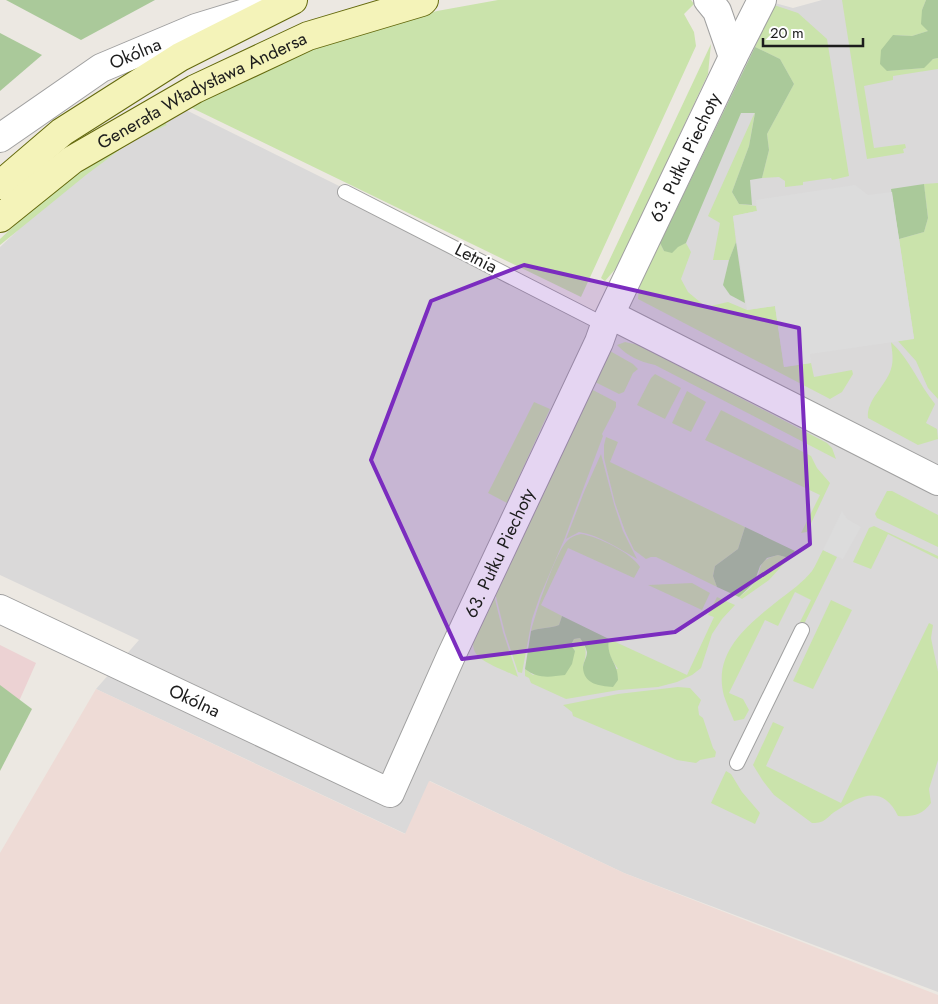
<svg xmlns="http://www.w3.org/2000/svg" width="938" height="1004" font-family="Jost,sans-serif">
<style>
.residential{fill:#dad9d9}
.commercial{fill:#ecd2d3}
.military{fill:#eedbd6}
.grass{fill:#cae3ab}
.forest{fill:#aac99a}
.parking{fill:#dcdcdc}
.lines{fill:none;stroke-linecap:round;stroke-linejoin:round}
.service-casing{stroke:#a0a0a0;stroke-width:16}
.minor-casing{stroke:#a0a0a0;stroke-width:30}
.secondary-casing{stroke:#64690d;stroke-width:30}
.service{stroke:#fff;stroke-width:14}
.minor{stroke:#fff;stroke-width:28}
.secondary{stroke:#f4f3b9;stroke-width:28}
.marked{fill:#7b2cbf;fill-opacity:0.2;stroke:#7b2cbf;stroke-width:4;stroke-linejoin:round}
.labels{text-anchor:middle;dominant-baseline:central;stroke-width:4.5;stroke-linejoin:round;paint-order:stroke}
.street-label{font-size:18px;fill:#1c1c1c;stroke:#fff}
</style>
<rect width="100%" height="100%" fill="#ece8e2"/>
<path class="residential" d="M 764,0 L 793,8 L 822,0 L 938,0 L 938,992 L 624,873 L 430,781 L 406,834 L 96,689 L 139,640 L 0,575 L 0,247 L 48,202 L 102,161 L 186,110 L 603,317 Z"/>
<path class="commercial" d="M 0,645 L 36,663 L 0,744 Z"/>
<path class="military" d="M 96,689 L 405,834 L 429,781 L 624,873 L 938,995 L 938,1004 L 0,1004 L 0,853 Z"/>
<g class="grass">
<path d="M 498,0 L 691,0 L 694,4 L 684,14 L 694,32 L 696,46 L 581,297 L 190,107 L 245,76 L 323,44 L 437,11 Z"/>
<path d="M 842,0 L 926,0 L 922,10 L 928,31 L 912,36 L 893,35 L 887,71 L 923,68 L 933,59 L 938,58 L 938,69 L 893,76 L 893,80 L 864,86 L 874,148 L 905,144 L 906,148 L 903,149 L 904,153 L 867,159 Z"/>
<path d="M 774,5 L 798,13 L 827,39 L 849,176 L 832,180 L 831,178 L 803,182 L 803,185 L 785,187 L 785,181 L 779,177 L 762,178 L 769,150 L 767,134 L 794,84 L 780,59 L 755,47 Z"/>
<path d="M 711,44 L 708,74 L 618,266 L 605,281 L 601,278 Z"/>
<path d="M 755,112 L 749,146 L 732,192 L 739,204 L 756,206 L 757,211 L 733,216 L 736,242 L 729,260 L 713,260 L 720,223 L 708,216 Z"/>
<path d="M 162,120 L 167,125 L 130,142 L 86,175 L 0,245 L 0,239 C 22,218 44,199 67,180 C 97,158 130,139 162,120 Z"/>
<path d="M 938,183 L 938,399 L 928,388 L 916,361 L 898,341 L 914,338 L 899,239 L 924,232 L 928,218 L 924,184 Z"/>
<path d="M 660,243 L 664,251 L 686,243 L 691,252 L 681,279 L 688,292 L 706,307 L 728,302 L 747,310 L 775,306 L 784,367 L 811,363 L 814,377 L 852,370 L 853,374 L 842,392 L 830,399 L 638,299 C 639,279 651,261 660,243 Z"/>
<path d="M 625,342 L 639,345 L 827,443 L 832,448 L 836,459 L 655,365 C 638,361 629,357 617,345 Z"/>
<path d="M 891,342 C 911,361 918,383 935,404 L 926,423 L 937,429 L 938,439 L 918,445 L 868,418 C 866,400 886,386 891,369 C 894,360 892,351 891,342 Z"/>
<path d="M 610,351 L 633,364 L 638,369 L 633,373 L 624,392 L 619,394 L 595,382 Z"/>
<path d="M 655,374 L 681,388 L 665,419 L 637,405 L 651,378 Z"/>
<path d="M 591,389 L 616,402 L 616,407 L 602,434 L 603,436 L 564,540 L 540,596 L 532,619 L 522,673 L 518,672 L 505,633 L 495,593 Z"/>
<path d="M 687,391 L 706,402 L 691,432 L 672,423 Z"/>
<path d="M 534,402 L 550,409 L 507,503 L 488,493 Z"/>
<path d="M 721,410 L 811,456 L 817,468 L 830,483 L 807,532 L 801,533 L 820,495 L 705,440 Z"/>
<path d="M 606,437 L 618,442 L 610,462 L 745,527 L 738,549 L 715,566 L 713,576 L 717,587 L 656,557 L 651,557 L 646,559 L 634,550 L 625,531 L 615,503 L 604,458 L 604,445 Z"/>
<path d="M 601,454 L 614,504 L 623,531 L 637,559 C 618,548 601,536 579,532 L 566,539 L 584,492 Z"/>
<path d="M 887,491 L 892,491 L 938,515 L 938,547 L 877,518 L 875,514 Z"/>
<path d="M 874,526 L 938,556 L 938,559 L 888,534 L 871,569 L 853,562 L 869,528 Z"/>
<path d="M 581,534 C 597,536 632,553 640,567 L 634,578 L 568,548 L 541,605 L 562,616 L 559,625 C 549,629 541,627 531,631 C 536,612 555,553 567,541 C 571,537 575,535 581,534 Z"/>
<path d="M 823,550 L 837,557 L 804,624 L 800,622 L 811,600 L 795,592 L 778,626 L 765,620 L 729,693 L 743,699 L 749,710 L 744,719 L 734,721 C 731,713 727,705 724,696 C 712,651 749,624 780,599 C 791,591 803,582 812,571 C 816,565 819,557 823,550 Z"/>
<path d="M 778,555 L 789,558 L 769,580 L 742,599 L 739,597 C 744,593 751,589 754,583 C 764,568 755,561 778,555 Z"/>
<path d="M 692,583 L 710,593 L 702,610 L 648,585 Z"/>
<path d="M 494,595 L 503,632 L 518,677 C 507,671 481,663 475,652 C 473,649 473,644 473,640 Z"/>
<path d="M 717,597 L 735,605 L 722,619 L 712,634 L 701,668 L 692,675 L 677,682 L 658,687 L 619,690 L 566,699 L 531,683 L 529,678 L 525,676 L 525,669 L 533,675 L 575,651 L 571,645 L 574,639 L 580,638 C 587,648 587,654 583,666 L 618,669 C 610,658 607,652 609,639 L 687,675 L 714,617 L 708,615 Z"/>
<path d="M 831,600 L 852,610 L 813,689 L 793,681 Z"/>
<path d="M 929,623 L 933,625 L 931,638 L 938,672 L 938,760 L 929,789 L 931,803 C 922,815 913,817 898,816 C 883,784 860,795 836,811 C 826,817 827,823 812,823 L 774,795 L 763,781 L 753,765 L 773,722 L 784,727 L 766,766 L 841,803 Z"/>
<path d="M 678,687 L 690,688 L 701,700 L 698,707 L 699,715 L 703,718 L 713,748 L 716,752 L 715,757 L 700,760 L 696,763 L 677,760 L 573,716 L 572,712 L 563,705 L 618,694 Z"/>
<path d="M 726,771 L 731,774 L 742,792 L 760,813 L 755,824 L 711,803 Z"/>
</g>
<g class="forest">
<path d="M 6,0 L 155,0 L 81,40 Z"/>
<path d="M 926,0 L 938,0 L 938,58 L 933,59 L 924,68 L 887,71 L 880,64 L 881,50 L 893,35 L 912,36 L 928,31 L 921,24 L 922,10 Z"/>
<path d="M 0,33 L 42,55 L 0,91 Z"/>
<path d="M 755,47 L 780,59 L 794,84 L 767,134 L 769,150 L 762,178 L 750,180 L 752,205 L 739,204 L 732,192 L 749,146 L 755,113 L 741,113 L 686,243 L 678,247 L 672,253 L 664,251 L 660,243 Z"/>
<path d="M 924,184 L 928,218 L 924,232 L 899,239 L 891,189 Z"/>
<path d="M 736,242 L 745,303 L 730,295 L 723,285 L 729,260 Z"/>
<path d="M 745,527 L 795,551 L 789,558 L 778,555 L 767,558 L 760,566 L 754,583 L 739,597 L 717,587 L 713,576 L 715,566 L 738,549 Z"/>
<path d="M 562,616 L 609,639 C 606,659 618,661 618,680 L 613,687 C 599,686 584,684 583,668 C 583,662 587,658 587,652 C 586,647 583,643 580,638 L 574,639 L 571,645 L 575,651 L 572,664 L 565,675 C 549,677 538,679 525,669 L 531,631 C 541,627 549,629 559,625 Z"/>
<path d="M 0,685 L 32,709 L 0,771 Z"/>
</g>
<g class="parking">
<path d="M 855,185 L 868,195 L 892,192 L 914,339 L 810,354 L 811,363 L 784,367 L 775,306 L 747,310 L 733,216 L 757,211 L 756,200 Z"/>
<path d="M 842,511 L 847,519 L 861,527 L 843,559 L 823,550 Z"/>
</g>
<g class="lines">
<g class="service-casing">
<g id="service">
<path d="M 345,192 L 605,325"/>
<path d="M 737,763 L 802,630"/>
</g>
</g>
<g class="minor-casing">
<g id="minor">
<path d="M 708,0 L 717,11 L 733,57"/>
<path id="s1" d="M 0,138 L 101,68 L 196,28 L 258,9"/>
<path d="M 611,315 L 938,481"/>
<path id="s2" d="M 0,609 L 390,793 L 451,656 L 599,342 L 605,325 L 733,57 L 762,0"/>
</g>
</g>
<g class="secondary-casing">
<g id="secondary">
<path d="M 0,185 L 62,132 L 180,57 L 293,0"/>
<path id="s3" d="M 0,218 L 72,160 L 195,89 L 308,36 L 422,2 L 424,0"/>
</g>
</g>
<use href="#service" class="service"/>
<use href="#minor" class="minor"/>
<use href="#secondary" class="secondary"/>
</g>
<path class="marked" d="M 524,265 L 799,328 L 810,544 L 675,632 L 462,659 L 371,460 L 431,301 Z"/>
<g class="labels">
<g class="street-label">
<text stroke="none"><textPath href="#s1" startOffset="160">Okólna</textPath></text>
<text stroke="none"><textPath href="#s3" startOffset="240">Generała Władysława Andersa</textPath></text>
<text stroke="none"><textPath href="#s2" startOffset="1132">63. Pułku Piechoty</textPath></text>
<text transform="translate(476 258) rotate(27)">Letnia</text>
<text stroke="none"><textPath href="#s2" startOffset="695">63. Pułku Piechoty</textPath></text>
<text stroke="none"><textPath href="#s2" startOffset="215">Okólna</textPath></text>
</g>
</g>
<path d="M763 38v8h100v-8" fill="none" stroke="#1c1c1c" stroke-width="2.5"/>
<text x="770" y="38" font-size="15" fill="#1c1c1c" stroke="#ffffff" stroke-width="4" paint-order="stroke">20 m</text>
</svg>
